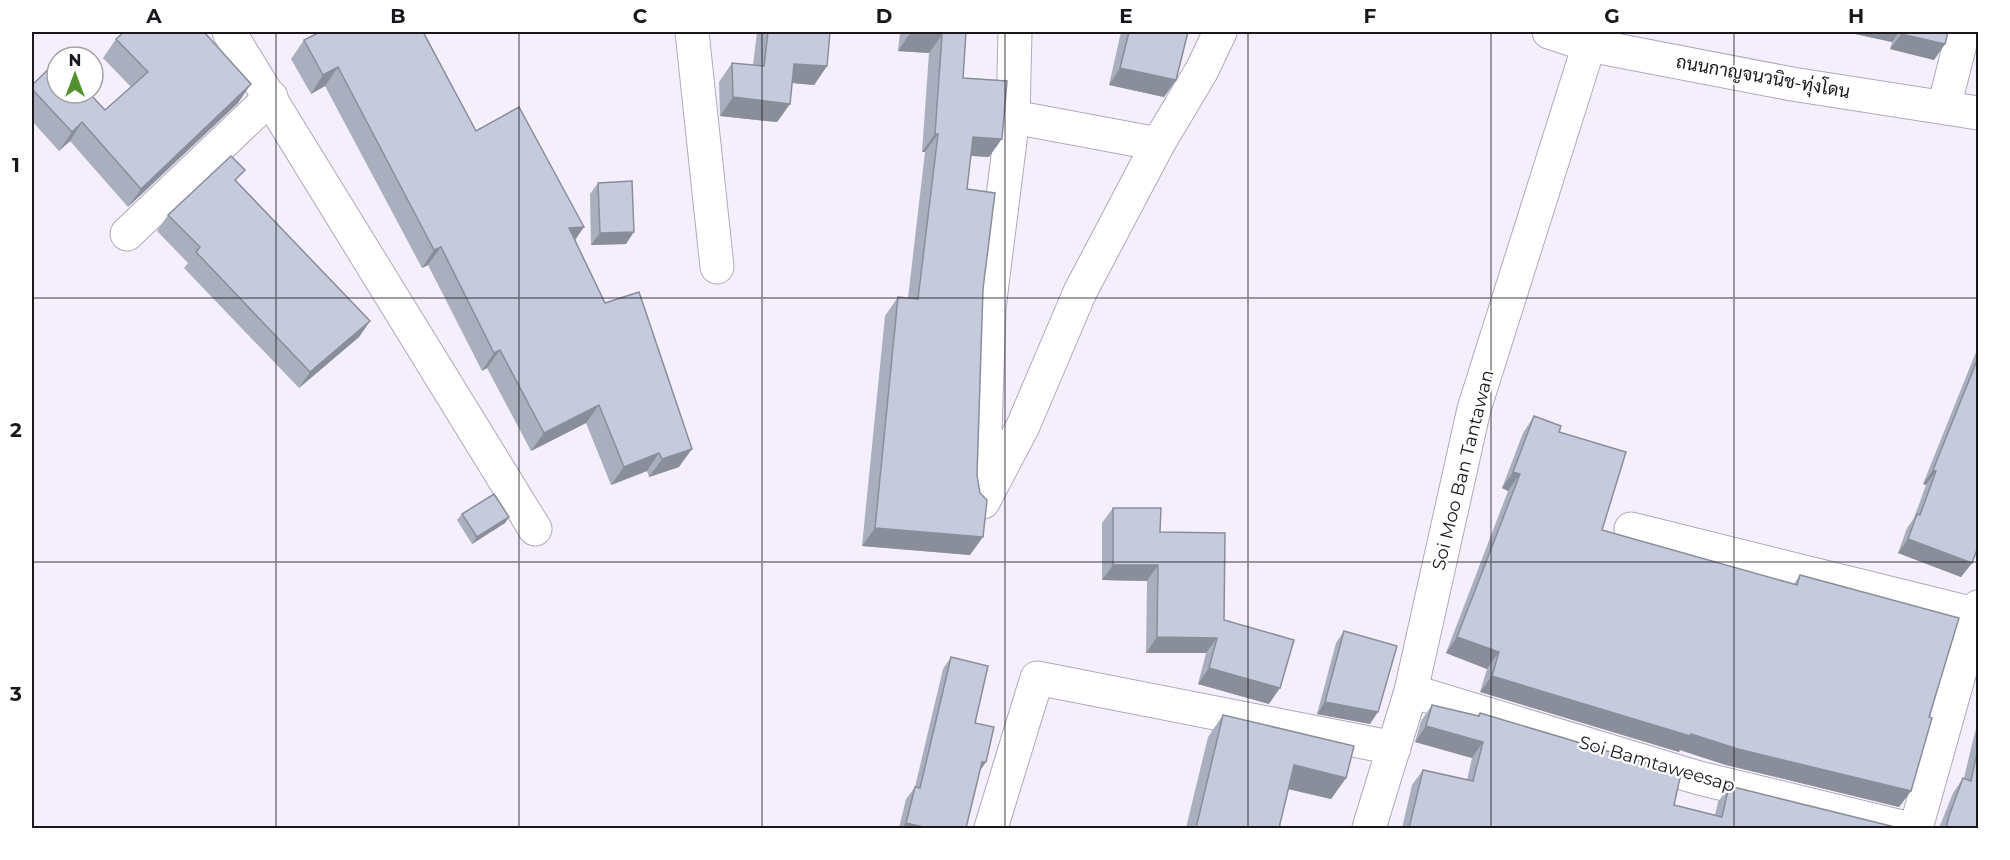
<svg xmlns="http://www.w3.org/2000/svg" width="2010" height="860" font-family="Montserrat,Sarabun,sans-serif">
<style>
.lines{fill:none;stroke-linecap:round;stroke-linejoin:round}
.minor-casing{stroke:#b0a9ba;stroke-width:35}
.minor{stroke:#fff;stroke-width:33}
.wall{fill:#a9afbe}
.shaded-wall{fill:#8a8e9b}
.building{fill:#c5cbdd;stroke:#8a8e9b;stroke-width:1.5}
.grid{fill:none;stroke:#19161c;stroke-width:1.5;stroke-opacity:0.55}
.labels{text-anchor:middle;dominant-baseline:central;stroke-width:4.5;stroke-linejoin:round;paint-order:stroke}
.street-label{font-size:18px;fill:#19161c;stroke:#fff}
.neatline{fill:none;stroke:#19161c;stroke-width:2}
.grid-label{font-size:20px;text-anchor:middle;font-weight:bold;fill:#19161c}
</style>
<rect width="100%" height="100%" fill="#f5effd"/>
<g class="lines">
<g class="minor-casing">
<g id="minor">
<path d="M 229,32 L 535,529"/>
<path d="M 692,32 L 717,267"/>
<path d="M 1015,32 L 1013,117 L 1158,144"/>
<path d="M 1549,32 L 1589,45 L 1792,84 L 1978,113"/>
<path d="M 1944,107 L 1963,32"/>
<path d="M 127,234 L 271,97"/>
<path d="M 983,494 L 989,308 L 1013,117"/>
<path d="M 983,502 L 1023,426 L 1080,292 L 1158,144 L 1202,70 L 1220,32"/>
<path d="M 1631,529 L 1978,615"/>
<path d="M 1411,691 L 1699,778 L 1906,828"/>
<path d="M 991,828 L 1037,678 L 1394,748"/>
<path d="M 1369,828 L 1411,691 L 1474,409 L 1589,45"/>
<path d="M 1916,828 L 1978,607"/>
</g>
</g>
<use href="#minor" class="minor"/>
</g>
<g class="wall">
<path d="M 312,32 L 424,32 L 476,131 L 575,240 L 679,467 L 649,477 L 647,471 L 611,485 L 586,423 L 531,451 L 487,368 L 482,371 L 428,265 L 422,268 L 325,86 L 311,94 L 291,59 L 304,40 L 314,35 Z"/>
<path d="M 757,32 L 830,32 L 827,66 L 814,85 L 792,83 L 790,104 L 777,122 L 720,116 L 719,82 L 732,63 L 753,65 Z"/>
<path d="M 900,32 L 966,32 L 963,78 L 989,157 L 971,156 L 967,189 L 983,289 L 970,555 L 862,546 L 885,316 L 898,297 L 908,298 L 925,152 L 922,152 L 929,53 L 898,51 Z"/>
<path d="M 1121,32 L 1188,32 L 1176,80 L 1164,97 L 1109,85 Z"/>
<path d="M 1846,32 L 1948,32 L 1945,44 L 1934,60 L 1890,49 L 1892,42 Z"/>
<path d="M 116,39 L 238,103 L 128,207 L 70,141 L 59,151 L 32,121 L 32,85 L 105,110 L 131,87 L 103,58 Z"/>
<path d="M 237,182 L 370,321 L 359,337 L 299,388 L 184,268 L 188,263 L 157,231 L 168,215 Z"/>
<path d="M 598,183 L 626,244 L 591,245 L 590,194 Z"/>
<path d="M 1978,347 L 1978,547 L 1972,563 L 1961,577 L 1898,553 L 1907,528 L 1914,518 L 1926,485 L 1923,484 Z"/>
<path d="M 1534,416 L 1559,432 L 1602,530 L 1794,584 L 1800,575 L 1929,717 L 1911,791 L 1899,807 L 1726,765 L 1680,750 L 1679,752 L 1480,692 L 1487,669 L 1446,653 L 1508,491 L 1502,488 L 1523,433 Z"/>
<path d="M 1113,508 L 1160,532 L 1224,620 L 1269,704 L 1198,684 L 1206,653 L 1146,653 L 1147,581 L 1102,580 L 1102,523 Z"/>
<path d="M 462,514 L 509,517 L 505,523 L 472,544 L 457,520 Z"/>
<path d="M 1344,631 L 1370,724 L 1317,714 L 1336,643 Z"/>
<path d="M 951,657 L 975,723 L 986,762 L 979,772 L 966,828 L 899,828 L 906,799 L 915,787 L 943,669 Z"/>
<path d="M 1432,705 L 1477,716 L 1480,713 L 1674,805 L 1715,815 L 1718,802 L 1729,786 L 1899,828 L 1402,828 L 1412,785 L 1423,770 L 1467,780 L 1472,758 L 1415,742 L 1421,721 Z"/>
<path d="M 1223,715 L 1346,778 L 1331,799 L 1289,789 L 1279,828 L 1186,828 L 1208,737 Z"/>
<path d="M 1978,722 L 1978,828 L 1939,828 L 1953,793 L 1963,778 L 1964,778 L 1973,740 Z"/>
</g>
<g class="shaded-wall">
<path d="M 911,32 L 942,35 L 929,53 L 898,51 Z"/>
<path d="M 1846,32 L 1899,32 L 1892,42 Z"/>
<path d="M 1901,34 L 1945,44 L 1934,60 L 1890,49 Z"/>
<path d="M 794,64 L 827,66 L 814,85 L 781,82 Z"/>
<path d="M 338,67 L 325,86 L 311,94 L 323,75 Z"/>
<path d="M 1120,68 L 1176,80 L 1164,97 L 1109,85 Z"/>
<path d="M 251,84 L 238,103 L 128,207 L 141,189 Z"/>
<path d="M 733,97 L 790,104 L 777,122 L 720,116 Z"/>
<path d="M 82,122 L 70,141 L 59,151 L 72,132 Z"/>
<path d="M 935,134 L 938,134 L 925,152 L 922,152 Z"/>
<path d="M 973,137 L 1002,139 L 989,157 L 960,155 Z"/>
<path d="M 584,227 L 571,246 L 569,228 Z"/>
<path d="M 634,232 L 626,244 L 591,245 L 600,233 Z"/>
<path d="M 441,247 L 428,265 L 422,268 L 434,250 Z"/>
<path d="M 370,321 L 359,337 L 299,388 L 310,372 Z"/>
<path d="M 500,350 L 487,368 L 482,371 L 494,353 Z"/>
<path d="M 599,405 L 586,423 L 531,451 L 544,433 Z"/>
<path d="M 692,449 L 679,467 L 649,477 L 662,459 Z"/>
<path d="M 659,453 L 647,471 L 611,485 L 624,467 Z"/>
<path d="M 1933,470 L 1936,471 L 1926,485 L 1923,484 Z"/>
<path d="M 1513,472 L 1520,474 L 1508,491 L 1502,488 Z"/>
<path d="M 509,517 L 505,523 L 472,544 L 477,537 Z"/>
<path d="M 875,528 L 983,537 L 970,555 L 862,546 Z"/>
<path d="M 1908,539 L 1972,563 L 1961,577 L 1898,553 Z"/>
<path d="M 1113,565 L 1158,565 L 1147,581 L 1102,580 Z"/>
<path d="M 1157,637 L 1217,638 L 1206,653 L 1146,653 Z"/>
<path d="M 1457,637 L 1499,652 L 1487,669 L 1446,653 Z"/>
<path d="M 1209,668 L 1280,688 L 1269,704 L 1198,684 Z"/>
<path d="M 1492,676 L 1691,734 L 1911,791 L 1899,807 L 1726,765 L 1680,750 L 1679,752 L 1480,692 Z"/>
<path d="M 1325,702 L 1378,712 L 1370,724 L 1317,714 Z"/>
<path d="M 1426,726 L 1483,742 L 1472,758 L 1415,742 Z"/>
<path d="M 982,762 L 986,762 L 977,774 Z"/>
<path d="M 1294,765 L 1346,778 L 1331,799 L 1279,787 Z"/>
<path d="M 906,823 L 928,828 L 902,828 Z"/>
</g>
<g class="building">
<path d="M 124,32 L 204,32 L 251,84 L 141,189 L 82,122 L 72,132 L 32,89 L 32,85 L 57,61 L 57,93 L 89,93 L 105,110 L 148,72 L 116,39 Z"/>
<path d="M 320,32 L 423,32 L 476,131 L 519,107 L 584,227 L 569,228 L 605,303 L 639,292 L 692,449 L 662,459 L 659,453 L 624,467 L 599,405 L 544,433 L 500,350 L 494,353 L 441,247 L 434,250 L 338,67 L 323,75 L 304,40 Z"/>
<path d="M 768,32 L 830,32 L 827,66 L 794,64 L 790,104 L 733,97 L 732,63 L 764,66 Z"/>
<path d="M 911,32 L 966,32 L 963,78 L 1007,81 L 1002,139 L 973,137 L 967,189 L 995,193 L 983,289 L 977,475 L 980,493 L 987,500 L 983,537 L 875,528 L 898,297 L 918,299 L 938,134 L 935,134 L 942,35 Z"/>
<path d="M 1129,32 L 1188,32 L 1176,80 L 1120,68 Z"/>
<path d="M 1902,32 L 1948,32 L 1945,44 L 1901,34 Z"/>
<path d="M 231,156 L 245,170 L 235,180 L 370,321 L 310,372 L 196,252 L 200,247 L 168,215 Z"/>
<path d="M 632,181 L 634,232 L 600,233 L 598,183 Z"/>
<path d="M 1978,358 L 1978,547 L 1972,563 L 1908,539 L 1917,514 L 1920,515 L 1936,471 L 1933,470 Z"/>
<path d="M 1534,416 L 1561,426 L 1559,432 L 1626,452 L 1602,530 L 1797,585 L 1800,575 L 1959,618 L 1929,717 L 1932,718 L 1911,791 L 1738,749 L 1691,734 L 1690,736 L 1492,676 L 1499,652 L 1457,637 L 1520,474 L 1513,472 Z"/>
<path d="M 494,494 L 509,517 L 477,537 L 462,514 Z"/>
<path d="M 1113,508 L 1161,508 L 1160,532 L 1225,533 L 1224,620 L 1294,640 L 1280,688 L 1209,668 L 1217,638 L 1157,637 L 1158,565 L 1113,565 Z"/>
<path d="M 1344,631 L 1397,646 L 1378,712 L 1325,702 Z"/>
<path d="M 951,657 L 988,666 L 975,723 L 994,727 L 986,762 L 982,762 L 966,828 L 928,828 L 906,823 L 915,787 L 920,788 Z"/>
<path d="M 1432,705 L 1479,716 L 1480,713 L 1681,773 L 1674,805 L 1722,817 L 1729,786 L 1899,828 L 1409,828 L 1423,770 L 1473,781 L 1483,742 L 1426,726 Z"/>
<path d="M 1223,715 L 1354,746 L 1346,778 L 1294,765 L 1279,828 L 1196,828 Z"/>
<path d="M 1978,748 L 1978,828 L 1946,828 L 1949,816 L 1963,778 L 1971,781 Z"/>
</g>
<path class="grid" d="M 276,32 L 276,828M 519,32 L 519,828M 762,32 L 762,828M 1005,32 L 1005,828M 1248,32 L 1248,828M 1491,32 L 1491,828M 1734,32 L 1734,828M 32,298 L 1978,298M 32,562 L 1978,562"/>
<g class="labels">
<g class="street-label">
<text transform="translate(1763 77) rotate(10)">ถนนกาญจนวนิช-ทุ่งโดน</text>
<text transform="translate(1463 470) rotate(-76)">Soi Moo Ban Tantawan</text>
<text transform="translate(1657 764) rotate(16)">Soi Bamtaweesap</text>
</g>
</g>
<rect width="2010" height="860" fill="none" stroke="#ffffff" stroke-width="66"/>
<g transform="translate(75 75)"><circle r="28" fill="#ffffff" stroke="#a3a2a4" stroke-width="1.5"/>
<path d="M0-4.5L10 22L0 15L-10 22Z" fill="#539030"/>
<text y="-9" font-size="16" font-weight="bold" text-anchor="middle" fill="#19161c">N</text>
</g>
<rect x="33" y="33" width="1944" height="794" class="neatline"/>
<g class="grid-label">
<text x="154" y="23">A</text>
<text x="398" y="23">B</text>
<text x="640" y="23">C</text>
<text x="884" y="23">D</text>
<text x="1126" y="23">E</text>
<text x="1370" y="23">F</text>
<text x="1612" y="23">G</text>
<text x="1856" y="23">H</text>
<text x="16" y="172">1</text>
<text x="16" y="437">2</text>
<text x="16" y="701">3</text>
</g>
</svg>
